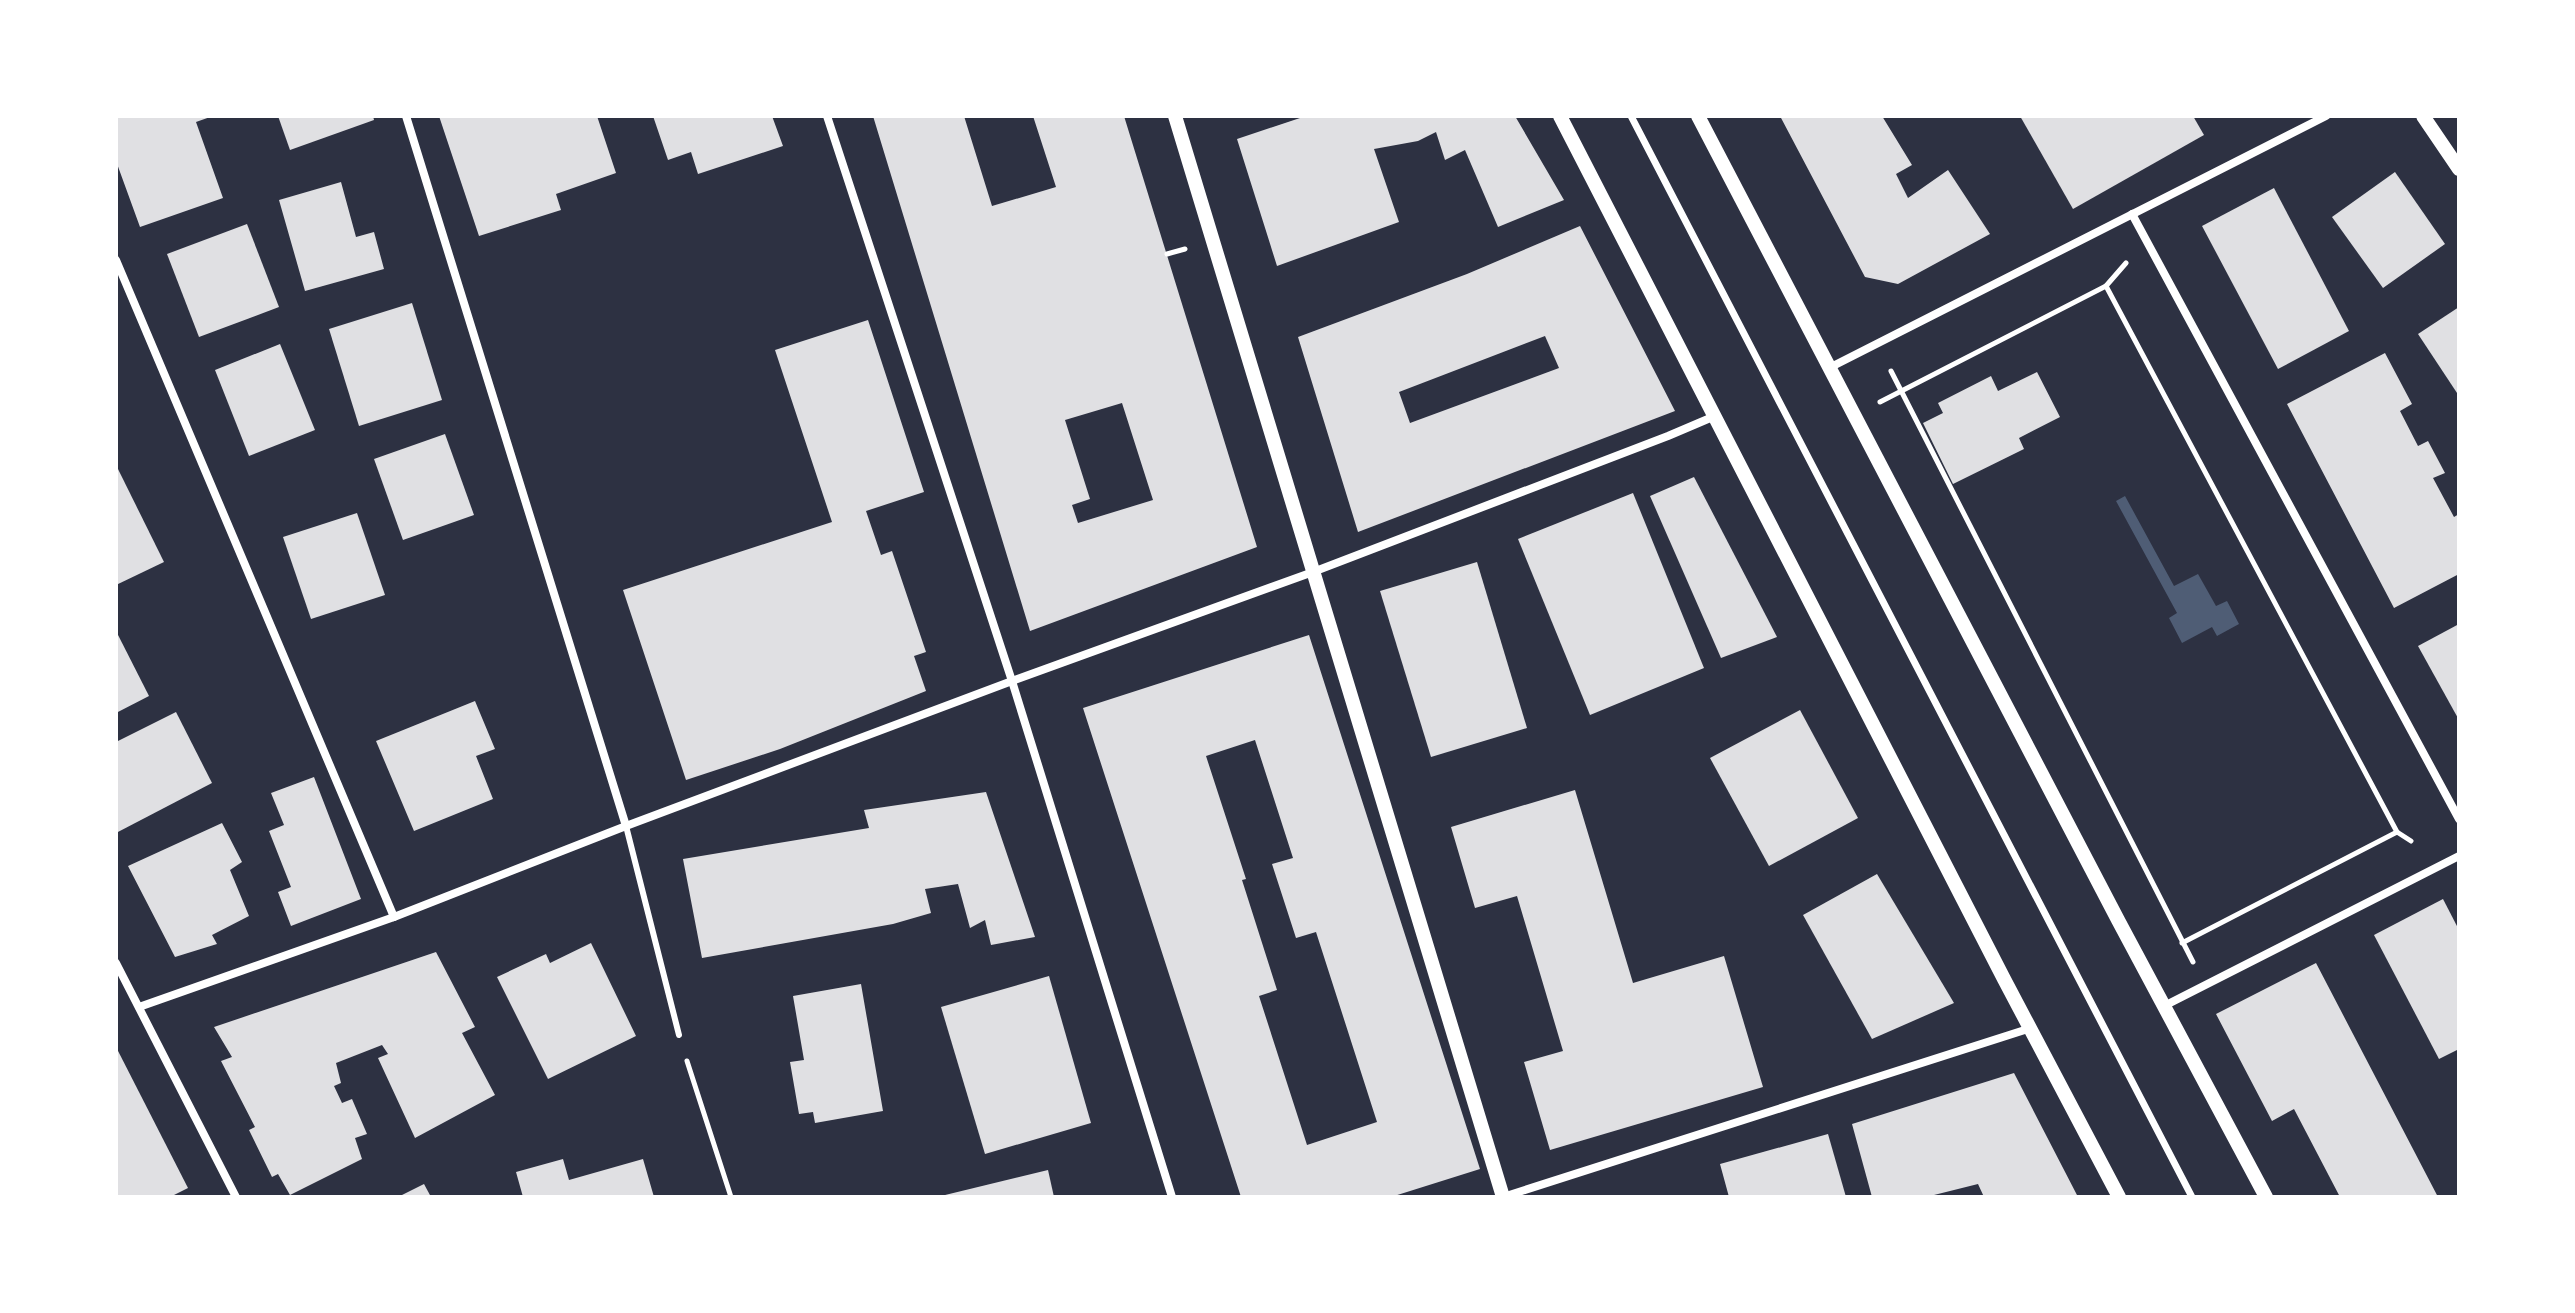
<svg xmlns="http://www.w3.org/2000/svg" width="2575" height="1313" font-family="'Space Grotesk',sans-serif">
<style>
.water{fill:#4f5d75}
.building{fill:#e0e0e3;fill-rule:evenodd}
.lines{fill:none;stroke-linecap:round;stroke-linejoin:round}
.path{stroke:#fff;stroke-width:5}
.service{stroke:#fff;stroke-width:6}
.pedestrian{stroke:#fff;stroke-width:7}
.minor{stroke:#fff;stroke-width:8}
.tertiary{stroke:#fff;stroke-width:14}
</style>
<rect width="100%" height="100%" fill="#2d3142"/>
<path class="water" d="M 2125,496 L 2174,586 L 2198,574 L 2216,606 L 2227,601 L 2239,624 L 2217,636 L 2212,627 L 2182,643 L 2169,618 L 2177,613 L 2116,501 Z"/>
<g class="building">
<path d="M 116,116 L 213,116 L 196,122 L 223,198 L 140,227 L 116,161 Z"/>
<path d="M 278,116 L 373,116 L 374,120 L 290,150 Z"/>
<path d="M 439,116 L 597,116 L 616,173 L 556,194 L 561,210 L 479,236 Z"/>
<path d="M 653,116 L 772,116 L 783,146 L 698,174 L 691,152 L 668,160 Z"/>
<path d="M 873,116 L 964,116 L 992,206 L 1056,187 L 1033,116 L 1124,116 L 1257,547 L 1030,631 ZM 1122,403 L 1153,500 L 1078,523 L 1072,505 L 1090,499 L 1065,420 Z"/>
<path d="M 1306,116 L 1515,116 L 1564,200 L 1498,227 L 1465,150 L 1445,160 L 1436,132 L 1418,141 L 1374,149 L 1399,222 L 1277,266 L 1237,139 Z"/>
<path d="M 1780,116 L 1882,116 L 1912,165 L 1896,174 L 1908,198 L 1948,170 L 1990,234 L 1898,284 L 1865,277 Z"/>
<path d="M 2020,116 L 2193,116 L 2204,135 L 2073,209 Z"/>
<path d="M 2395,172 L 2445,244 L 2383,288 L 2332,217 Z"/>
<path d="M 341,182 L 356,237 L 374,232 L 384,269 L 305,291 L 279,200 Z"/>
<path d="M 2274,188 L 2349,331 L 2278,369 L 2202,226 Z"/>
<path d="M 247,224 L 279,307 L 199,337 L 167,254 Z"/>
<path d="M 1580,226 L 1675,411 L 1358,532 L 1298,337 L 1467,274 ZM 1545,336 L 1559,368 L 1410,423 L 1399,392 Z"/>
<path d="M 412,303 L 442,400 L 359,426 L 329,329 Z"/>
<path d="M 2459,307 L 2459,396 L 2418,334 Z"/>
<path d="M 868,320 L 924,492 L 866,511 L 881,555 L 892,551 L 926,652 L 914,656 L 926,691 L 780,749 L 686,780 L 623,590 L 832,522 L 775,350 Z"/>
<path d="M 280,344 L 315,430 L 249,456 L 215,370 Z"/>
<path d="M 2385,353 L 2412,404 L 2400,411 L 2418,446 L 2428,441 L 2445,473 L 2433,478 L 2454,517 L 2459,514 L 2459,574 L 2394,608 L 2287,404 Z"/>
<path d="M 2037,372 L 2060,417 L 2019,438 L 2024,449 L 1953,484 L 1923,423 L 1943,413 L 1938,403 L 1991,376 L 1998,391 Z"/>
<path d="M 445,434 L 474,515 L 403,540 L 374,459 Z"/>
<path d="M 116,465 L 164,562 L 116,585 Z"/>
<path d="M 1694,477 L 1777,637 L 1721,658 L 1650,496 Z"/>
<path d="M 1633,493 L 1704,668 L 1590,715 L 1518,539 Z"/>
<path d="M 357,513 L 385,595 L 311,619 L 283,537 Z"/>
<path d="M 1477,562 L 1527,728 L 1431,757 L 1380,591 Z"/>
<path d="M 2459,624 L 2459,720 L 2418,646 Z"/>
<path d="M 116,631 L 149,696 L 116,713 Z"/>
<path d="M 1309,635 L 1480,1169 L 1391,1197 L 1241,1197 L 1083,708 ZM 1255,740 L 1293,858 L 1272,864 L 1296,938 L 1316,932 L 1377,1122 L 1307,1145 L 1259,996 L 1277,990 L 1242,880 L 1246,879 L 1206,756 Z"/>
<path d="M 475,701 L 495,749 L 476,756 L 493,799 L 414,831 L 376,741 Z"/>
<path d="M 1800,710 L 1858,818 L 1769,866 L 1710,758 Z"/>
<path d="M 176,712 L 212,783 L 116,833 L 116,742 Z"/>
<path d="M 314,777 L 361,899 L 291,926 L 278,892 L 291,887 L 269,831 L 284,825 L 271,793 Z"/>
<path d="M 1575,790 L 1633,983 L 1724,956 L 1763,1087 L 1550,1150 L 1524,1062 L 1563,1051 L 1517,896 L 1475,908 L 1451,827 Z"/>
<path d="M 986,792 L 1035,937 L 991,945 L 985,920 L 970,928 L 958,884 L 925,889 L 931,913 L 893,924 L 702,958 L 683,859 L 869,828 L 864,810 Z"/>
<path d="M 222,823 L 242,862 L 230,870 L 249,916 L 212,935 L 217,944 L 175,957 L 128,866 Z"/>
<path d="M 1877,874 L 1954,1003 L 1872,1039 L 1803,915 Z"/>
<path d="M 2443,899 L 2459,930 L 2459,1049 L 2439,1059 L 2374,935 Z"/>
<path d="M 591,943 L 636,1036 L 548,1079 L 497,977 L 546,954 L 550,963 Z"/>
<path d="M 436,952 L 475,1027 L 462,1033 L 495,1095 L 415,1138 L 378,1058 L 388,1054 L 382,1045 L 336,1063 L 341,1083 L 334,1086 L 342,1103 L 352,1099 L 367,1134 L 355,1138 L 362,1159 L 290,1195 L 278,1174 L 272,1177 L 249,1130 L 255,1127 L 221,1061 L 232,1057 L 214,1027 Z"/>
<path d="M 2316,963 L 2438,1197 L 2340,1197 L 2294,1109 L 2272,1121 L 2216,1014 Z"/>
<path d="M 1049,976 L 1091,1123 L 985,1154 L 941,1007 Z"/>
<path d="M 861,984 L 883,1111 L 815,1123 L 813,1112 L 799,1114 L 790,1062 L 804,1060 L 793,996 Z"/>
<path d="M 116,1047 L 188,1188 L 170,1197 L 116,1197 Z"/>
<path d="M 2014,1073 L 2078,1197 L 1984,1197 L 1978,1184 L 1926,1197 L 1872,1197 L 1852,1124 Z"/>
<path d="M 1828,1134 L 1846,1197 L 1729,1197 L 1720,1164 Z"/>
<path d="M 563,1159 L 569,1180 L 643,1159 L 654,1197 L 523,1197 L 516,1172 Z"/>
<path d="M 1048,1170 L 1054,1197 L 941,1197 L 941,1196 Z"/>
<path d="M 424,1184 L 431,1197 L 398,1197 Z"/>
</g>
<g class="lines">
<g class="path">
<path d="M 1167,254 L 1185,249"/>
<path d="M 2106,286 L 2397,832"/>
<path d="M 1891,371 L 2193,962"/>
<path d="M 1880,402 L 2106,286 L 2126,263"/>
<path d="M 2182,943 L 2397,832 L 2411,841"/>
<path d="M 687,1061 L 731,1197"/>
</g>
<path class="service" d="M 626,826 L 679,1035"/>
<path class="pedestrian" d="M 1631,116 L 2192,1197"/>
<g class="minor">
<path d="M 406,116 L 626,826"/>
<path d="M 827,116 L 1012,681 L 1172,1197"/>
<path d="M 2132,214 L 2459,819"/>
<path d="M 116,260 L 394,917"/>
<path d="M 1829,368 L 2326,116"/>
<path d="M 116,963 L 236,1197"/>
<path d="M 2166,1005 L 2459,856"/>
<path d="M 139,1007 L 394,917 L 626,826 L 1012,681 L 1313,572 L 1668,436 L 1715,416"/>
<path d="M 1503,1197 L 2031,1028"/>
</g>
<g class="tertiary">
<path d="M 1175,116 L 1503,1197"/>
<path d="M 1560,116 L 2004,979 L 2119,1197"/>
<path d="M 1698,116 L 2118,920 L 2266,1197"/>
<path d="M 2423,116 L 2459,169"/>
</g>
</g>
<rect width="2575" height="1313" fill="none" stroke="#ffffff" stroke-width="236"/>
</svg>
